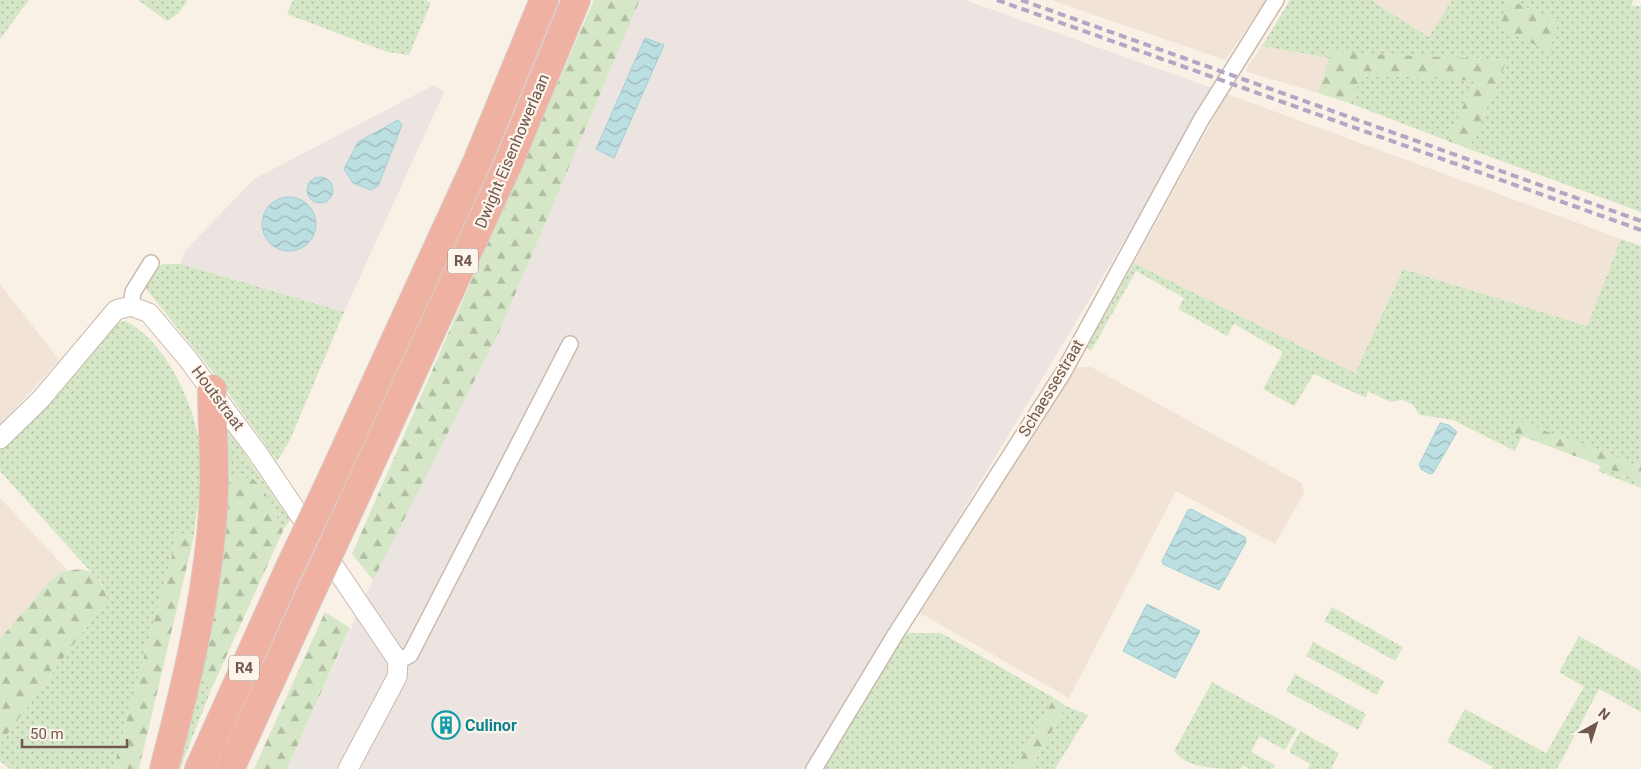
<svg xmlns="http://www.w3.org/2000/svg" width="1641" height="769" font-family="Roboto,sans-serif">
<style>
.residential{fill:#f1e3d5}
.industrial{fill:#ebe4e0}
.grass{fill:url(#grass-dots)}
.forest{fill:url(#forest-firs)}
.water{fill:url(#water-waves);stroke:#a3cfd3}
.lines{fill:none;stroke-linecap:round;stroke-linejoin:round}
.minor-casing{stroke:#cbb9ad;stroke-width:18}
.tertiary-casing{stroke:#cbb9ad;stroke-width:21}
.motorway-casing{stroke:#d7d0cd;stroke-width:30}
.minor{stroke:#fff;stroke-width:15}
.tertiary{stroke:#fff;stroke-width:19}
.motorway{stroke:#efb1a2;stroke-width:28}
.rail{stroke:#b3a5c3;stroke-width:4;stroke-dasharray:8 5;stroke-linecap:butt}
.motorway-bridge-casing{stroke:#d7d0cd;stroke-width:30;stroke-linecap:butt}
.motorway-bridge{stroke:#efb1a2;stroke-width:28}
.labels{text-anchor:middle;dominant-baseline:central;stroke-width:4.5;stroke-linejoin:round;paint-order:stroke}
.shield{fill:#fdf5ec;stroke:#9b877d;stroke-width:1}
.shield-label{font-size:15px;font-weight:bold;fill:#71584d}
.street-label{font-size:16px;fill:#71584d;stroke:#fdf5ec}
.culture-label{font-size:16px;font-weight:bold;fill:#0d838f;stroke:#fdf5ec;text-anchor:start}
</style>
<defs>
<pattern id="grass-dots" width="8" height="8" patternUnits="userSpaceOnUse" patternTransform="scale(1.25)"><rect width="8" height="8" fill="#d5e7c6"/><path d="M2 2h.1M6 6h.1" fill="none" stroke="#b1bea3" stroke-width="1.8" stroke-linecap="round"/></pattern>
<pattern id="forest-firs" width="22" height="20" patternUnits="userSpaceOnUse" patternTransform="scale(1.25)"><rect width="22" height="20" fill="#d5e7c6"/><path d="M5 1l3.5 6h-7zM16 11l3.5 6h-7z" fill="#b1bea3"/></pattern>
<pattern id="water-waves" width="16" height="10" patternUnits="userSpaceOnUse" patternTransform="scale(1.25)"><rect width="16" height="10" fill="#bcdfe2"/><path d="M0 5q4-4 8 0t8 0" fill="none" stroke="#9db8b9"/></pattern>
</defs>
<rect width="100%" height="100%" fill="#faf1e6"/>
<g class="residential">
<path d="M 1051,0 L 1266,0 L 1225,60 Z"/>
<path d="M 1371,0 L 1452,0 L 1430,37 Z"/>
<path d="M 1262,46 L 1329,58 L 1318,93 L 1245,71 Z"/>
<path d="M 1227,94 L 1621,239 L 1587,326 L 1403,269 L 1355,373 L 1134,263 Z"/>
<path d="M 0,284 L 59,360 L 0,426 Z"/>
<path d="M 1076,367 L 1091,367 L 1302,483 L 1304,493 L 1275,544 L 1176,491 L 1069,698 L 920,613 Z"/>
<path d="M 0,498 L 68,571 L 61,572 L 50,581 L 0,639 Z"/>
</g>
<g class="industrial">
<path d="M 640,0 L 965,0 L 1215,89 L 993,461 L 806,769 L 287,769 L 381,562 L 499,332 Z"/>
<path d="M 434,85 L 444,92 L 344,312 L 181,264 L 184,252 L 254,179 Z"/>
</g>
<g class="grass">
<path d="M 0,0 L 29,0 L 0,39 Z"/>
<path d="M 138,0 L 188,0 L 178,14 L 167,21 Z"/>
<path d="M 293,0 L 425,0 L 431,3 L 409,55 L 387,52 L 287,14 Z"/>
<path d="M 1290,0 L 1371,0 L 1429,37 L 1452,0 L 1633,0 L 1631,6 L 1641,6 L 1641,212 L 1469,149 L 1507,60 L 1331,52 L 1329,58 L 1262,46 Z"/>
<path d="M 1391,76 L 1475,81 L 1448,141 L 1349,103 L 1362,77 Z"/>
<path d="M 1621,239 L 1641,246 L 1641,467 L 1516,420 L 1512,432 L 1522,436 L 1515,451 L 1453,420 L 1420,415 L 1412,404 L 1402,400 L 1390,402 L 1368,391 L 1366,398 L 1314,374 L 1294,406 L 1263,389 L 1283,352 L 1234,324 L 1227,336 L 1178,309 L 1184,298 L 1136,271 L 1091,351 L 1087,347 L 1134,263 L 1355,373 L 1403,269 L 1587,326 Z"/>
<path d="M 163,264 L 181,264 L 344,312 L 289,442 L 277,461 L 219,380 L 143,285 L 151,270 Z"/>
<path d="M 125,321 C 167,341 198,410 201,456 C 203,480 196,511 194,536 L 178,534 L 113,769 L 10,769 L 0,761 L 0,744 L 107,599 L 101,581 L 90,571 L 0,471 L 0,449 L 53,397 L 116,324 Z"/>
<path d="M 224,424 L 290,520 L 283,531 L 264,490 L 237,477 L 224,483 Z"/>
<path d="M 1601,465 L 1641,481 L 1641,488 L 1598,471 Z"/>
<path d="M 1332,607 L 1403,647 L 1395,661 L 1324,621 Z"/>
<path d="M 904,633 L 941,633 L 1054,698 L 1015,769 L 823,769 Z"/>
<path d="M 1579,636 L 1641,671 L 1641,712 L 1599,689 L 1557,769 L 1492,769 L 1493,767 L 1447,742 L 1465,709 L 1546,753 L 1584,687 L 1559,672 Z"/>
<path d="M 208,640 C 209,645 210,651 210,656 C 208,670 199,678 211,690 L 180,769 L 170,769 Z"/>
<path d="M 1313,642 L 1384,681 L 1377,695 L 1306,656 Z"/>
<path d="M 1295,674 L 1366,714 L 1358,730 L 1286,691 Z"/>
<path d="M 1212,682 L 1297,729 L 1285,750 L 1259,736 L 1251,752 L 1275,765 L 1273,769 L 1250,769 L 1243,765 L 1241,769 C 1219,769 1187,769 1174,751 Z"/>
<path d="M 1066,706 L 1088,715 L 1055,769 L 1030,769 Z"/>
<path d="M 1300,731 L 1339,753 L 1331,769 L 1308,769 L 1310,764 L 1289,752 Z"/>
</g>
<g class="forest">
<path d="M 594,0 L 640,0 L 499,332 L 373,580 L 352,554 Z"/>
<path d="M 1510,0 L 1559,22 L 1549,51 L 1499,28 Z"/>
<path d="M 1331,52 L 1507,60 L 1469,149 L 1448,141 L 1474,81 L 1391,76 L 1363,77 L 1349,103 L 1318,93 Z"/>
<path d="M 1516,420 L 1641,467 L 1641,481 L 1511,432 Z"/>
<path d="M 237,477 L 253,479 L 264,490 L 283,531 L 211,690 L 203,681 C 204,664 210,659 208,640 L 224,483 Z"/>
<path d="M 178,534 L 194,536 L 139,769 L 113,769 Z"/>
<path d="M 80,569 C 98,572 102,583 107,599 L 0,744 L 0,639 L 50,581 L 61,572 Z"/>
<path d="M 325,612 L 350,628 L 287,769 L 254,769 Z"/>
<path d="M 1054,698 L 1066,706 L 1030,769 L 1015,769 Z"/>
</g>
<g class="water">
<path d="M 645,38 L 664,45 L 614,158 L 596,149 Z"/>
<path d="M 398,120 L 402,125 L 378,186 L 371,190 L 353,183 L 344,169 L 358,142 Z"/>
<circle cx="320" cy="190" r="13"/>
<circle cx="289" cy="224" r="27"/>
<path d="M 1440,423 L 1449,425 L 1457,432 L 1433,473 L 1430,474 L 1422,470 L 1419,465 Z"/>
<path d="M 1191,509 L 1245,537 L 1246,542 L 1219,590 L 1163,564 L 1162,561 L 1188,510 Z"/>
<path d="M 1147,604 L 1200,631 L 1175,678 L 1123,651 Z"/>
</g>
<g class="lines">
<g class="minor-casing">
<g id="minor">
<path d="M 131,306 L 133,292 L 151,263"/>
<path d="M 398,661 L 410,655 L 570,344"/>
<path d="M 814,769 L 895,635 L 1063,373 L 1201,120 L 1276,0"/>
</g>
</g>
<g class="tertiary-casing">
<path id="tertiary" d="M 0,439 L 41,399 L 116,310 L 131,306 L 149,313 L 187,358 L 257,452 L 398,661 L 397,677 L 348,769"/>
</g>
<g class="motorway-casing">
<g id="motorway">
<path d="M 327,489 L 477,162 L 544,0"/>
<path d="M 345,519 L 508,164 L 576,0"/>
<path d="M 164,769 C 186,685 207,598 213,511 C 216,470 212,430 212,389"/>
<path d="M 199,769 L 290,567"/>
<path d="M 230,769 L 306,603"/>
</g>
</g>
<use href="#minor" class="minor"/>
<use href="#tertiary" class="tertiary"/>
<use href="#motorway" class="motorway"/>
<g class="rail">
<path d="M 997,0 L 1641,230"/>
<path d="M 1021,0 L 1641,221"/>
</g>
<g class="motorway-bridge-casing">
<g id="motorway-bridge">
<path d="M 290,567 L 327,489"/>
<path d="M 306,603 L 345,519"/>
</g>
</g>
<use href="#motorway-bridge" class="motorway-bridge"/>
</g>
<defs>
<g id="building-ring" transform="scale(1.4375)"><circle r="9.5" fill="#fdf5ec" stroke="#0f9aa8" stroke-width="1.5"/><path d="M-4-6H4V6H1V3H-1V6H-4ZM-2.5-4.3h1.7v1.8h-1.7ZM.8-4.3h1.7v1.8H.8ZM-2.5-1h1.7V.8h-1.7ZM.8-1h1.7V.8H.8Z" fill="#0f9aa8"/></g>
</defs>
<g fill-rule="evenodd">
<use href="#building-ring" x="446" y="725"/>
</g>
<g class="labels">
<g class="shield">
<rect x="448" y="248.5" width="30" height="25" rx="4"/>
<rect x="229" y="655.5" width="30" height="25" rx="4"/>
</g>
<g class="shield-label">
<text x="463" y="261">R4</text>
<text x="244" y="668">R4</text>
</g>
<g class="street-label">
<text transform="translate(512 151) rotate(-67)">Dwight Eisenhowerlaan</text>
<text transform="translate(1051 388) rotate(-59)">Schaessestraat</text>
<text transform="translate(218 398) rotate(53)">Houtstraat</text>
</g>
<g class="culture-label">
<text x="465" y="725">Culinor</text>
</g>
</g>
<g transform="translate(1596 724) rotate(39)" stroke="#fdf5ec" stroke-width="4" paint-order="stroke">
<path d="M0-4L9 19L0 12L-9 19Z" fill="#71584d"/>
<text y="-8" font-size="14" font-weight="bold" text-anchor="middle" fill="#71584d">N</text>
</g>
<path d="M22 739v8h105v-8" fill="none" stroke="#71584d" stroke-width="2.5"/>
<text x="30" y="739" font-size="15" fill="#71584d" stroke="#fdf5ec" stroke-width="4" paint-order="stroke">50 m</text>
</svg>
